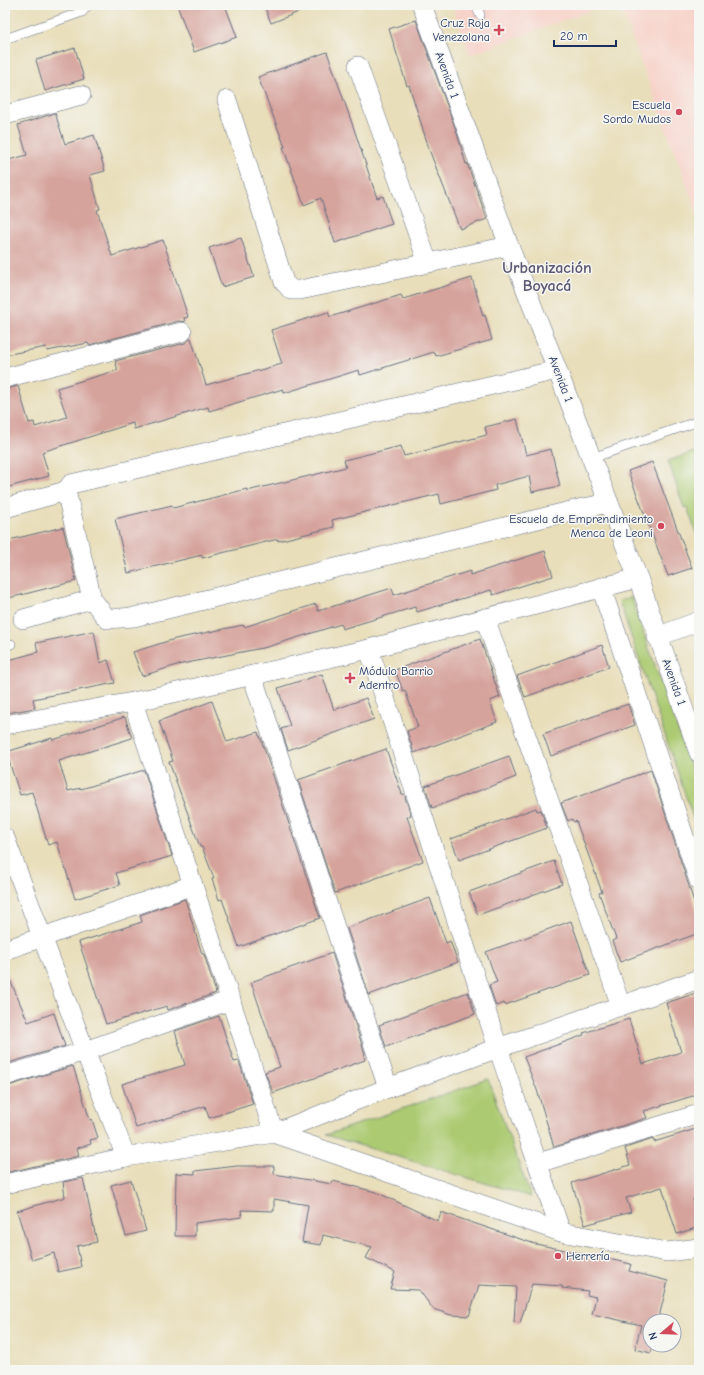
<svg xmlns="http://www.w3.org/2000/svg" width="704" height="1375" font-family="'Comic Neue',sans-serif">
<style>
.built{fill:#f7d1c8}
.green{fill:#acca71;stroke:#647c68}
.building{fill:#d6a39c}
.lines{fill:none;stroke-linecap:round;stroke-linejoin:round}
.lane-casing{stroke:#636c7e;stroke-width:10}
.street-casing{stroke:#636c7e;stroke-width:20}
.lane{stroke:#fff;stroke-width:9}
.street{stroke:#fff;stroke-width:19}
.poi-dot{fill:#d1495b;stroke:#f6f6f2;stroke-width:1.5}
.labels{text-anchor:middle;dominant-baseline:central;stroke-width:3;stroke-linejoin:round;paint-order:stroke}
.poi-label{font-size:12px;fill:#1b2f5e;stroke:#f6f6f2;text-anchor:end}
.street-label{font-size:12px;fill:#1b2f5e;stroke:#f6f6f2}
.district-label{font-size:16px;font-weight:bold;fill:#5c5874;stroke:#f6f6f2}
</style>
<rect width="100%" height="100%" fill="#f6f6f2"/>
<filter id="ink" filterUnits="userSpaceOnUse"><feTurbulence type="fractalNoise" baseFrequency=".025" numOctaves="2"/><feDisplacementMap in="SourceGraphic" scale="8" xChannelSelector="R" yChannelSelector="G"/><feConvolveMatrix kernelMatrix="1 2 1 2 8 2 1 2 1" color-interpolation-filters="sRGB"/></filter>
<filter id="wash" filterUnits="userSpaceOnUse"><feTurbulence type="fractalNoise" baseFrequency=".012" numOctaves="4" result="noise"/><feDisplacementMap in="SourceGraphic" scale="16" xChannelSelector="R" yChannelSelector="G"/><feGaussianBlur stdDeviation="0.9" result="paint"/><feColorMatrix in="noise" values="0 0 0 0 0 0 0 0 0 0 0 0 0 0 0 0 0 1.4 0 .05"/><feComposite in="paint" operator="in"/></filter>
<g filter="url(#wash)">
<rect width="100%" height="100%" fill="#e8deba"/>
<g class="built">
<path d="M 452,5 L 605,5 L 470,55 Z"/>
<path d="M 620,5 L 699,5 L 699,218 Z"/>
</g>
<g class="green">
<path d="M 699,450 L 699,541 L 687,507 L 684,508 L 668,461 Z"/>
<path d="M 631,597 L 699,790 L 699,835 L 619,601 Z"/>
<path d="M 488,1079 L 531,1197 L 326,1135 Z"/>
</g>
<g id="blocks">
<g class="building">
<path d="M 177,5 L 225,5 L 237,37 L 194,52 Z"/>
<path d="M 264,5 L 314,5 L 314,6 L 271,23 Z"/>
<path d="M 416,20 L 456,130 L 466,164 L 467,163 L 487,219 L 460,229 L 430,152 L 409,85 L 407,86 L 389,29 Z"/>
<path d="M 75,48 L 84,79 L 45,91 L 36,60 Z"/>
<path d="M 327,52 L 354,129 L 377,198 L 383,196 L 392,224 L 335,243 L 321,198 L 304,205 L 283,147 L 285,147 L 258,77 Z"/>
<path d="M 55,113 L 65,144 L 94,135 L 105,171 L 90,175 L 100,209 L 97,210 L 112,256 L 163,240 L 188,317 L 184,318 L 185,322 L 179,321 L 89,345 L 88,343 L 47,351 L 46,347 L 5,355 L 5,161 L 27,155 L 18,125 Z"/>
<path d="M 241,238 L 254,277 L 222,287 L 209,248 Z"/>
<path d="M 472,278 L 483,316 L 485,315 L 492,340 L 436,356 L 434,352 L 360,375 L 359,370 L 284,393 L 283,389 L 209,411 L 208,407 L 134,429 L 133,423 L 42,452 L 49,476 L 5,488 L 5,389 L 18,386 L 29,423 L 34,422 L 35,427 L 67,417 L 57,388 L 118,370 L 115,361 L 185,343 L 191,338 L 206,385 L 282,364 L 271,330 L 328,312 L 330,317 L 401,295 L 403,299 Z"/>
<path d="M 517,419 L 526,455 L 551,449 L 560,486 L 532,492 L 529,476 L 495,485 L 496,490 L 441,504 L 439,494 L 332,520 L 334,527 L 278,541 L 278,539 L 202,558 L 202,555 L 128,573 L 115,519 L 172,505 L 173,508 L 247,489 L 247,491 L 346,467 L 344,460 L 401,446 L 404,456 L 487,435 L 485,427 Z"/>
<path d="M 652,462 L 692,568 L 668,576 L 628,471 Z"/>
<path d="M 63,527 L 76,581 L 5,599 L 5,541 Z"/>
<path d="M 545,551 L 553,576 L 493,595 L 491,590 L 417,612 L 415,607 L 342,629 L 341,624 L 267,647 L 177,665 L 142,676 L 133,652 L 175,639 L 243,625 L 244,627 L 316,604 L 318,611 L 392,588 L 394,595 L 470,571 L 470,575 Z"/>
<path d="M 94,631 L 100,663 L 108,660 L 115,683 L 33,699 L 35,708 L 7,713 L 5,707 L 5,661 L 38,652 L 36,643 Z"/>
<path d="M 480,639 L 500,697 L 490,701 L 497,722 L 414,753 L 407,731 L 418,727 L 405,690 L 403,691 L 395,670 Z"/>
<path d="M 602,645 L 609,667 L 525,697 L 517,676 Z"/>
<path d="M 322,674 L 334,710 L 366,698 L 374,719 L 288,750 L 281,729 L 290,726 L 278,688 Z"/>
<path d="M 212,701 L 227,742 L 258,732 L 259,736 L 260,736 L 320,918 L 239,947 L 222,899 L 219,900 L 212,879 L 214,878 L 202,847 L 200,847 L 169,762 L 173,761 L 159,721 Z"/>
<path d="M 628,704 L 635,725 L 551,756 L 543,734 Z"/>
<path d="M 125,717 L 132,738 L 59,761 L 68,791 L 81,788 L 81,789 L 144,770 L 172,856 L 116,873 L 120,885 L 75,899 L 57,842 L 48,845 L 32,792 L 20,795 L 6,752 L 52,738 L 53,740 Z"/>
<path d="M 386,749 L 402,794 L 404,794 L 411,815 L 407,817 L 423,861 L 335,893 L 298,780 Z"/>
<path d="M 509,756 L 516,777 L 432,808 L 425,786 Z"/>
<path d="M 651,770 L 699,917 L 699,933 L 620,962 L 612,941 L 616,939 L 599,893 L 602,892 L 576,821 L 574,822 L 572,819 L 568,821 L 561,803 Z"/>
<path d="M 536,808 L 537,811 L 541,810 L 547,828 L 459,860 L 451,839 Z"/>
<path d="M 554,861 L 562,884 L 478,915 L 469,892 Z"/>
<path d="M 430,898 L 446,943 L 450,941 L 458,962 L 369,995 L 347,928 Z"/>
<path d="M 185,899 L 202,954 L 204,954 L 216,993 L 168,1010 L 167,1006 L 106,1024 L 79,942 L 142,922 L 140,915 Z"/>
<path d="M 571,921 L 590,975 L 505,1005 L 504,1003 L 496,1006 L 489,985 L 497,982 L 486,952 Z"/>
<path d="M 332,953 L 365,1054 L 364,1055 L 365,1060 L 273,1093 L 265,1072 L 280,1067 L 251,982 Z"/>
<path d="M 5,968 L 28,1022 L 54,1013 L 65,1046 L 5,1064 Z"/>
<path d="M 468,992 L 475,1014 L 386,1047 L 379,1025 Z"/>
<path d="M 699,992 L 699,1094 L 644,1111 L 647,1118 L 554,1147 L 537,1090 L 524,1057 L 584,1035 L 583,1033 L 629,1019 L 643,1064 L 681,1052 L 666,1003 Z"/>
<path d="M 219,1016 L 234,1062 L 239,1061 L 253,1104 L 209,1118 L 205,1106 L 136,1128 L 122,1084 L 185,1065 L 175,1031 Z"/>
<path d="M 73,1066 L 90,1120 L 92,1119 L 98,1138 L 90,1140 L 91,1144 L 77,1148 L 79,1156 L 5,1173 L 5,1087 Z"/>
<path d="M 699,1128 L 699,1198 L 693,1199 L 699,1219 L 699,1227 L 677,1234 L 662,1187 L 626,1198 L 631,1212 L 585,1225 L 572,1183 L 630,1165 L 625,1148 L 653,1139 L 654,1142 Z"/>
<path d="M 237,1166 L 274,1166 L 274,1174 L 332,1184 L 333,1181 L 376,1192 L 438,1221 L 441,1212 L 532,1243 L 531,1243 L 579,1253 L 595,1258 L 595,1256 L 631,1264 L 629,1271 L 668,1281 L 658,1321 L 650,1321 L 650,1345 L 653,1345 L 651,1353 L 635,1349 L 641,1325 L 592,1314 L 596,1297 L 587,1295 L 588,1291 L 562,1288 L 562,1286 L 532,1284 L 520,1323 L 514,1322 L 516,1287 L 479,1285 L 469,1316 L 451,1315 L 433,1309 L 419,1290 L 390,1289 L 395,1272 L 366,1258 L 372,1247 L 323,1235 L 321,1245 L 302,1242 L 308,1205 L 274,1199 L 274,1211 L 241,1210 L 242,1217 L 195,1223 L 195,1236 L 175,1236 L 176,1173 L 195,1174 L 195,1171 Z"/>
<path d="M 83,1178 L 97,1242 L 77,1246 L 81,1267 L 58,1272 L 54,1253 L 32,1260 L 17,1211 L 65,1197 L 63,1182 Z"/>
<path d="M 131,1180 L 146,1231 L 126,1236 L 111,1185 Z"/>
</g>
</g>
</g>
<g filter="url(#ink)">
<use href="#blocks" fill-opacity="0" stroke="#636c7e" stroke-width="1"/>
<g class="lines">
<g class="lane-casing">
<g id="lane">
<path d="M 476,5 L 480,15"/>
<path d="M 5,39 L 82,12 L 88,5"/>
<path d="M 592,458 L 699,421"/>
<path d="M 5,646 L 11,644"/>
</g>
</g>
<g class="street-casing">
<g id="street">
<path d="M 422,5 L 509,246 L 638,578 L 699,753"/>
<path d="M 358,66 L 428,263"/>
<path d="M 227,100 L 284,282 L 291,290 L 300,290 L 509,246"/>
<path d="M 5,115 L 81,95"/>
<path d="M 557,370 L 71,484 L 66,491 L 92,599 L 107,619 L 134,617 L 583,508 L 609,503"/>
<path d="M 5,378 L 182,332"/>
<path d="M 5,508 L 66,491"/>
<path d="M 601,587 L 699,881"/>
<path d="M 485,618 L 621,1006"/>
<path d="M 23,619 L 92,599"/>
<path d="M 657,637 L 699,621"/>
<path d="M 369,649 L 498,1048 L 561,1232"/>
<path d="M 252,675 L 388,1088"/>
<path d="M 133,702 L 274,1133 L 561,1232 L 667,1252 L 699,1248"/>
<path d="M 5,725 L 133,702 L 369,649 L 638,578"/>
<path d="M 5,838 L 85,1051 L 126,1157"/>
<path d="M 5,950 L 193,885"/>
<path d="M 5,1076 L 85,1051 L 231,1000"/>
<path d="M 538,1163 L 699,1114"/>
<path d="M 5,1184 L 126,1157 L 274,1133 L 388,1088 L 498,1048 L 699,979"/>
</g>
</g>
<use href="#lane" class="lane"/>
<use href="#street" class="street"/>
</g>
</g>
<g class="poi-dot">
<path d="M497 24h4v4h4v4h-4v4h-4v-4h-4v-4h4z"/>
<circle cx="679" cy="112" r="4"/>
<circle cx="661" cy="526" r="4"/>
<path d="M348 672h4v4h4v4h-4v4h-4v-4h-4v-4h4z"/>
<circle cx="558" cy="1256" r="4"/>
</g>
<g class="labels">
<g class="poi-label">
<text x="490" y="23">Cruz Roja<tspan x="490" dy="14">Venezolana</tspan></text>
<text x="671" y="105">Escuela<tspan x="671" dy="14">Sordo Mudos</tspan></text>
<text x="653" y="519">Escuela de Emprendimiento<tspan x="653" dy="14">Menca de Leoni</tspan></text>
<text x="359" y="671" text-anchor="start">Módulo Barrio<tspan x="359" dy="14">Adentro</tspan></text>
<text x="566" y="1256" text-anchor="start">Herrería</text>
</g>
<g class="street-label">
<text transform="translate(447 75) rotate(70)">Avenida 1</text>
<text transform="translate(561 379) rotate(69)">Avenida 1</text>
<text transform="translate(674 682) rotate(70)">Avenida 1</text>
</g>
<g class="district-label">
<text x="547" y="268">Urbanización<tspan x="547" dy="18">Boyacá</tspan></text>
</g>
</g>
<rect width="704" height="1375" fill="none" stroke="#f6f6f2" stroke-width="20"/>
<g transform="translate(662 1333) rotate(251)"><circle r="19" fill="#f6f6f2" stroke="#9ea6b7"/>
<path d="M0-3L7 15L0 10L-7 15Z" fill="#d1495b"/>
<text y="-6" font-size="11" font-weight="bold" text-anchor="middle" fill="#1b2f5e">N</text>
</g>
<path d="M554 40v6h62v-6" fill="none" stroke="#1b2f5e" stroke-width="2"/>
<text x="560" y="40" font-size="12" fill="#1b2f5e" stroke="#f6f6f2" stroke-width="3" paint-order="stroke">20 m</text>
</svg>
